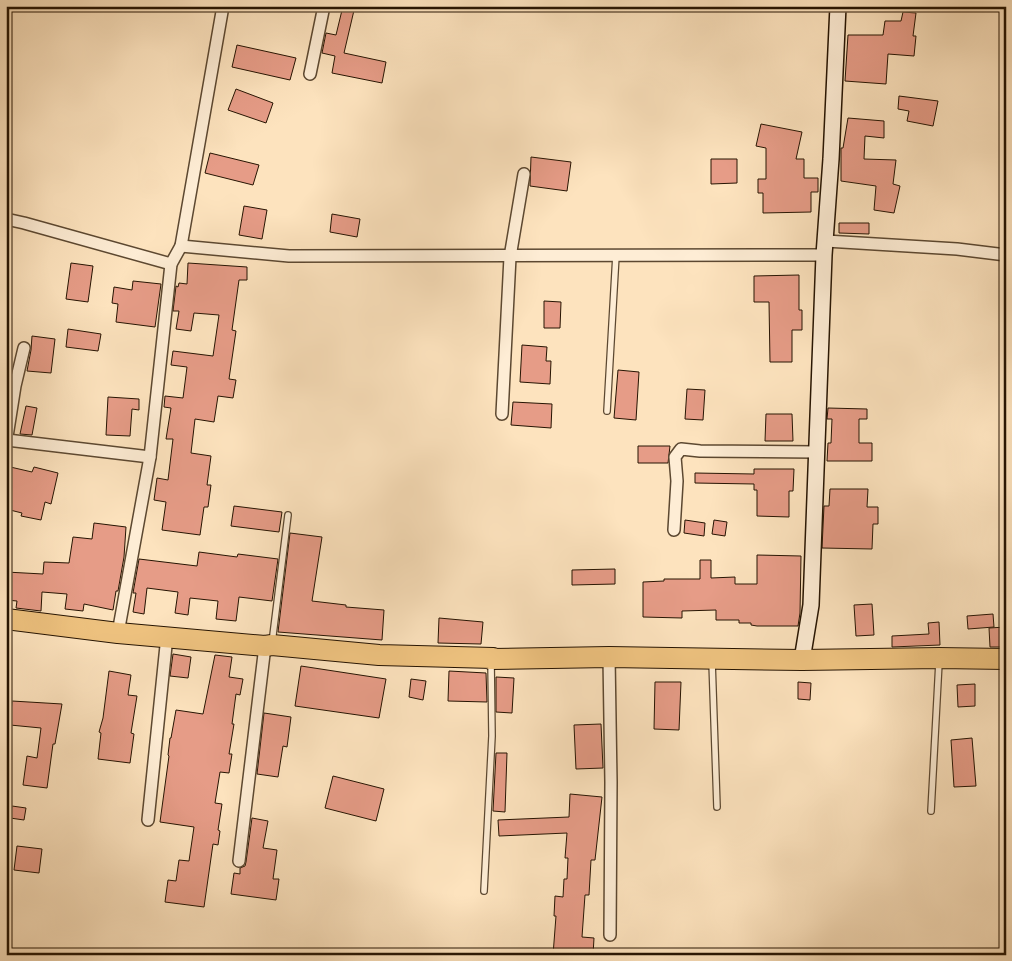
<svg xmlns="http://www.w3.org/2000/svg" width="1012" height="961" font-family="Vollkorn,serif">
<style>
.building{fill:#e69c87;stroke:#261402}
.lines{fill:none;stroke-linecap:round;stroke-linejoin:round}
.lane-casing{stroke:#5c4831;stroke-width:8}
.street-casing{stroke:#5c4831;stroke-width:14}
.secondary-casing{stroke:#261402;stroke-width:18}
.highway-casing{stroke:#261402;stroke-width:22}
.lane{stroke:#feedd5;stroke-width:5.5}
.street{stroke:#feedd5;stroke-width:11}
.secondary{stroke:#feedd5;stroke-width:15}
.highway{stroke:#eec27f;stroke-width:20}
</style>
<rect width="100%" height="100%" fill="#fde3be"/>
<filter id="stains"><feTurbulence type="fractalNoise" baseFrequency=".004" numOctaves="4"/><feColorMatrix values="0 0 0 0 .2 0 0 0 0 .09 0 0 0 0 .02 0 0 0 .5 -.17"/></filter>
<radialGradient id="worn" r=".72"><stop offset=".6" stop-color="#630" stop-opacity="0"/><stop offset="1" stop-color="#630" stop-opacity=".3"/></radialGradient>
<g class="building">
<path d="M 343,6 L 355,6 L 344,53 L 386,62 L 382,83 L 332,73 L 335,56 L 322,53 L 326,33 L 336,35 Z"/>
<path d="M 903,12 L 916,13 L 913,36 L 916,36 L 914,56 L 888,54 L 886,84 L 845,81 L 848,35 L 883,35 L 885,21 L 901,21 Z"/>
<path d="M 237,45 L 296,58 L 290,80 L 232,67 Z"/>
<path d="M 236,89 L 273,103 L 266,123 L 228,110 Z"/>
<path d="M 899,96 L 938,101 L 933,126 L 907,121 L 909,111 L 898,109 Z"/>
<path d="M 848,118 L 884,121 L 884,138 L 865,136 L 864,159 L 896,160 L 893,184 L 900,186 L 894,213 L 874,210 L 876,186 L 841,181 L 841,148 L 843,148 Z"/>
<path d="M 761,124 L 802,132 L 796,159 L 804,159 L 804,178 L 818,178 L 818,192 L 811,192 L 811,212 L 763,213 L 763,193 L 758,193 L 758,179 L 766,179 L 766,148 L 756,146 Z"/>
<path d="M 210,153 L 259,165 L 253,185 L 205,173 Z"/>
<path d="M 531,157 L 571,162 L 567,191 L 530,186 Z"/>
<path d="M 711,159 L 737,159 L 737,183 L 711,184 Z"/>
<path d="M 244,206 L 267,210 L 262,239 L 239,235 Z"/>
<path d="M 332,214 L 360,219 L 357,237 L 330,232 Z"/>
<path d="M 839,223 L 869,223 L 869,234 L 839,233 Z"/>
<path d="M 71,263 L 93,266 L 88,302 L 66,299 Z"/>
<path d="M 188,263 L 247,267 L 247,280 L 239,280 L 232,330 L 236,331 L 229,379 L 236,380 L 233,398 L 218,396 L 214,422 L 195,419 L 191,453 L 211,456 L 207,485 L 211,485 L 208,507 L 204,507 L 200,535 L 162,530 L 166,502 L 154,500 L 157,478 L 168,480 L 173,439 L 166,439 L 171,408 L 164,407 L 165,396 L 183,398 L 187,367 L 171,365 L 173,351 L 213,356 L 219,315 L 194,313 L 191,331 L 176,329 L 179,311 L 173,311 L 176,286 L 178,287 L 179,283 L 187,284 Z"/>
<path d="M 799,275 L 799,310 L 802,310 L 802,330 L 792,330 L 792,362 L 770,362 L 769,302 L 754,302 L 754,276 Z"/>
<path d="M 133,281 L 161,284 L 155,327 L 116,322 L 118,304 L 112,303 L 114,287 L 132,290 Z"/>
<path d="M 544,301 L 561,302 L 560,328 L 544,328 Z"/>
<path d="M 68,329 L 101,334 L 98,351 L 66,347 Z"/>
<path d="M 32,336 L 55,339 L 51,373 L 27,371 L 31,350 Z"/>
<path d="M 522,345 L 547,347 L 546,361 L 551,361 L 550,384 L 520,382 Z"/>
<path d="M 618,370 L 639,372 L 636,420 L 614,418 Z"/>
<path d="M 687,389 L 705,390 L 703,420 L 685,419 Z"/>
<path d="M 108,397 L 139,399 L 139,410 L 132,409 L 130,436 L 106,435 Z"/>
<path d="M 513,402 L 552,404 L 551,428 L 511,425 Z"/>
<path d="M 26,406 L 37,408 L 32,435 L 20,434 Z"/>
<path d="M 828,408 L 867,409 L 867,419 L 859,419 L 859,443 L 872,443 L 872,461 L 827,461 L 828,443 L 831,443 L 832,419 L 827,419 Z"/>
<path d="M 766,414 L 792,414 L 793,441 L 765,441 Z"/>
<path d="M 638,446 L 670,446 L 668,463 L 638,463 Z"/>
<path d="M 6,466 L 32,472 L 34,467 L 58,473 L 51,504 L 45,502 L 41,520 L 21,516 L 22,513 L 6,509 Z"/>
<path d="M 754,469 L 794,469 L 793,491 L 789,491 L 789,517 L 757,516 L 757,490 L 754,490 L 754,484 L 695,483 L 695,473 L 754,474 Z"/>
<path d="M 830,489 L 868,489 L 867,507 L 878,507 L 878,524 L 873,524 L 872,549 L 822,548 L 824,506 L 829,506 Z"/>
<path d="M 234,506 L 282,512 L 279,532 L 231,526 Z"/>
<path d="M 685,520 L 705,523 L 704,536 L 684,533 Z"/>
<path d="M 714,520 L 727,522 L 725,536 L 712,534 Z"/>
<path d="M 94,523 L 126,527 L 124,557 L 118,591 L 116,591 L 113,610 L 84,604 L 83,611 L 65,609 L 67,594 L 42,592 L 41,611 L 16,608 L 17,601 L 6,600 L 6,572 L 43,574 L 44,562 L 69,563 L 73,537 L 92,539 Z"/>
<path d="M 290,533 L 322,537 L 312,601 L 346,605 L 346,607 L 384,610 L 382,640 L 278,632 Z"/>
<path d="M 199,552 L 237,557 L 238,554 L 278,559 L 272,601 L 239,597 L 236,621 L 216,619 L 218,601 L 190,598 L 188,615 L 175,613 L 178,592 L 147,588 L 144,614 L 133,612 L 136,593 L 133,593 L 139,559 L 197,566 Z"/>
<path d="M 757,555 L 801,556 L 800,613 L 798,626 L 757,626 L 751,625 L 751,623 L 739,623 L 739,620 L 716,620 L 716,610 L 682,611 L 682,618 L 643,617 L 643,582 L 664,581 L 664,579 L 700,579 L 700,560 L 711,560 L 711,578 L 735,577 L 735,584 L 757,584 Z"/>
<path d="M 615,569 L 615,584 L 572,585 L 572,570 Z"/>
<path d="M 872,604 L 874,635 L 856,636 L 854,605 Z"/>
<path d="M 993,614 L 994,627 L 968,629 L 967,616 Z"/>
<path d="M 439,618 L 483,622 L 481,644 L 438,643 Z"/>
<path d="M 939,622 L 940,645 L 892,647 L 892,636 L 929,634 L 928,623 Z"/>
<path d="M 1006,627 L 1006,647 L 990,647 L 989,628 Z"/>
<path d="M 173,654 L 191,657 L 188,678 L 170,676 Z"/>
<path d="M 215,655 L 232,657 L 229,677 L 243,679 L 240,695 L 236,694 L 232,724 L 234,724 L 229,754 L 232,754 L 229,773 L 220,772 L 215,803 L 222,804 L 218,830 L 220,831 L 218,845 L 213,844 L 204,907 L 165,902 L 168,880 L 176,881 L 179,860 L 189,861 L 194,827 L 160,822 L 169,756 L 168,755 L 170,738 L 171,738 L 176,710 L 203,714 Z"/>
<path d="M 301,666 L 386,679 L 379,718 L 295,706 Z"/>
<path d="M 109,671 L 131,675 L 128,695 L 137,696 L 131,733 L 134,734 L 130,763 L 98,759 L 101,733 L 99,732 L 103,718 Z"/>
<path d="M 449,671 L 486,673 L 487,702 L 448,701 Z"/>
<path d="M 496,677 L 514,678 L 512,713 L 496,712 Z"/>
<path d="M 411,679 L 426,681 L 423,700 L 409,697 Z"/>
<path d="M 655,682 L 681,682 L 679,730 L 654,729 Z"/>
<path d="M 798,682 L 811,683 L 810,700 L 798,699 Z"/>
<path d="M 975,684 L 975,706 L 958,707 L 957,685 Z"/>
<path d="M 12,701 L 62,704 L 55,744 L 53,744 L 47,788 L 23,785 L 27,756 L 37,758 L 41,728 L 10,725 Z"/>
<path d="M 264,713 L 291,717 L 287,747 L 283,746 L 278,777 L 257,774 Z"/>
<path d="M 601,724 L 603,768 L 576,769 L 574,725 Z"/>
<path d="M 972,738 L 976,786 L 954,787 L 951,740 Z"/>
<path d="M 496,753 L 507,753 L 505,812 L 493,811 Z"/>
<path d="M 333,776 L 384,789 L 376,821 L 325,808 Z"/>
<path d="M 570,794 L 602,797 L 595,860 L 591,860 L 589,895 L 585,895 L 582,937 L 594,938 L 593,955 L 553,955 L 556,916 L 554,916 L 555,896 L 563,897 L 564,879 L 567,879 L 568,858 L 565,858 L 567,833 L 499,836 L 498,820 L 569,817 Z"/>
<path d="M 12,806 L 26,808 L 24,820 L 10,818 Z"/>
<path d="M 252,818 L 268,821 L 263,848 L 277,850 L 273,879 L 279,879 L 276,900 L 231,894 L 234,873 L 240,874 L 240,868 L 245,866 L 246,862 Z"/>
<path d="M 17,846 L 42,849 L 39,873 L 14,870 Z"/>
</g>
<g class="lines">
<g class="lane-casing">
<g id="lane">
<path d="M 607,411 L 616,255"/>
<path d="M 272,643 L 288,515"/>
<path d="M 712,661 L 717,807"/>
<path d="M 931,811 L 939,662"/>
<path d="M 484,891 L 492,736 L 491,661"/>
</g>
</g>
<g class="street-casing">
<g id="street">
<path d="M 310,74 L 324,6"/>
<path d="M 6,219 L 24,223 L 171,264"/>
<path d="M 826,241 L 957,249 L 1006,255"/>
<path d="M 181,246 L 289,256 L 824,255"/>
<path d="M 502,414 L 510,257 L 524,174"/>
<path d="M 7,440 L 150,457"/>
<path d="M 6,443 L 15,386 L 24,348"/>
<path d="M 674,530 L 677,481 L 675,457 L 681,449 L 700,451 L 816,452"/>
<path d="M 118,633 L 150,457 L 171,264 L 181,246 L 223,6"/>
<path d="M 609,657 L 611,782 L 610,935"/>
<path d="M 148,820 L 167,636"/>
<path d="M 239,861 L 265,646"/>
</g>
</g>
<g class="secondary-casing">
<path id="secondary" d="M 802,660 L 811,605 L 824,255 L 831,159 L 838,6"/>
</g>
<g class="highway-casing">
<path id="highway" d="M 6,619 L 118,633 L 265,646 L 272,645 L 379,655 L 493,658 L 491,659 L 609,657 L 802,660 L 939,658 L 1006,659"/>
</g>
<use href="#lane" class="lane"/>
<use href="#street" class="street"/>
<use href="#secondary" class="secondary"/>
<use href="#highway" class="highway"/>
</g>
<rect width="1012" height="961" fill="none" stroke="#fde3be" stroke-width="25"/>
<rect x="8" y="8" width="997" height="946" fill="none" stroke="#261402" stroke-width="2.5"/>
<rect x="12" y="12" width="987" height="936" fill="none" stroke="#261402"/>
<rect width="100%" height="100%" filter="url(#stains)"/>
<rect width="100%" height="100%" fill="url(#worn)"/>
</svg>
